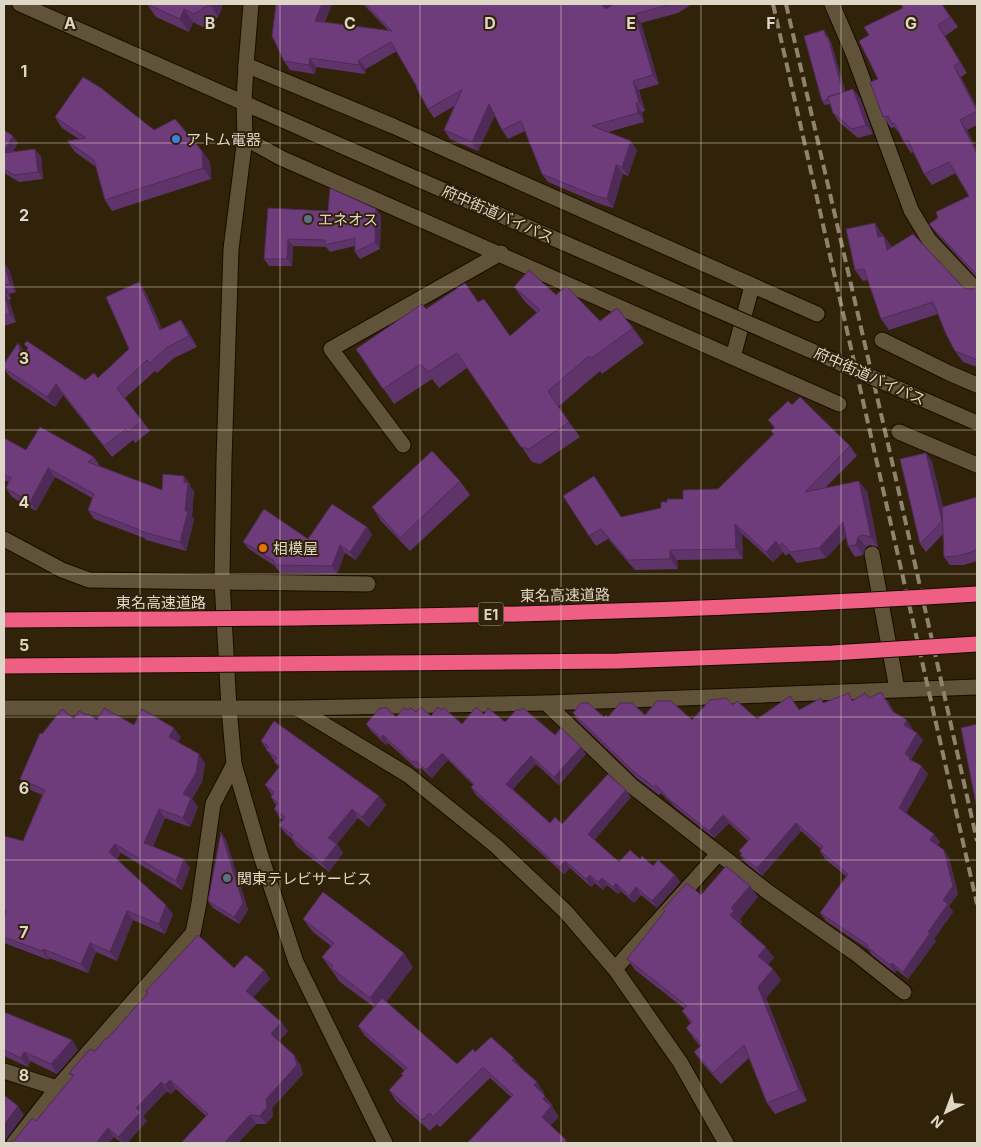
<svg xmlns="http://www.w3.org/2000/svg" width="981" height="1147" font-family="Inter,'Noto Sans JP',sans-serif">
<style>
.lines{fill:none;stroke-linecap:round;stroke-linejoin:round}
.street-casing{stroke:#180c00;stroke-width:17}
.secondary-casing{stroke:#180c00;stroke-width:17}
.street{stroke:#615339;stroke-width:15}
.secondary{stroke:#615339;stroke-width:15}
.rail{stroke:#8d836f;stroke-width:4;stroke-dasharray:10 5;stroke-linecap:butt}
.secondary-bridge-casing{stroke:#180c00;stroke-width:17;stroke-linecap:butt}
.highway-bridge-casing{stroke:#180c00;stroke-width:17;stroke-linecap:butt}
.secondary-bridge{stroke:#615339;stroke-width:15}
.highway-bridge{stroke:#ef5f84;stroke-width:15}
.wall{fill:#5f346a}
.shaded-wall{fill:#4e2a56}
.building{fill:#6f3c7b;stroke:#4e2a56}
.grid{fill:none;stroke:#ded6c7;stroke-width:1;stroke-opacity:0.55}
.shop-dot{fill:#3f7fe0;stroke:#30230a;stroke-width:2}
.service-dot{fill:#5c6f8a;stroke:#30230a;stroke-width:2}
.food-dot{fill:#e8710a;stroke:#30230a;stroke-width:2}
.labels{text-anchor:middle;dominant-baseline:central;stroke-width:4;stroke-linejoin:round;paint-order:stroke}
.shield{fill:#30230a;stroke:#aaa08e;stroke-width:1}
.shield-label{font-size:14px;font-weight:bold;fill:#ded6c7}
.poi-label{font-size:15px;fill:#ded6c7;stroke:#30230a;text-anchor:start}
.street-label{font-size:15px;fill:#ded6c7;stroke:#30230a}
.grid-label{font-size:16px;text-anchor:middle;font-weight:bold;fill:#ded6c7;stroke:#30230a;stroke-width:4;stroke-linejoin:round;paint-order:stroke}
</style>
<rect width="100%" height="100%" fill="#30230a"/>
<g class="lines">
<g class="street-casing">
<g id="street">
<path d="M 832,4 L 853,53 L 911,210 L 929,240 L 977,291"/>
<path d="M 246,65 L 393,126 L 817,314"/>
<path d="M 245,138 L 281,158 L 839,404"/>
<path d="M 882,340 L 949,373 L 977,385"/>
<path d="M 733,357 L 752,286"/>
<path d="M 899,432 L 977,465"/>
<path d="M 403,445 L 331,349 L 501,253"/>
<path d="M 4,539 L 62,570 L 89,580 L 368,584"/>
<path d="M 872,554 L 897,689"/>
<path d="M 546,703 L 632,786 L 768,892 L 855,953 L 904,992"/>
<path d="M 4,708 L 297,708 L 546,703 L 977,687"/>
<path d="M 297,708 L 408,775 L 496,846 L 566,912 L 615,969 L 680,1062 L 726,1143"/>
<path d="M 615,969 L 718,854"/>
<path d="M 4,1071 L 57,1088"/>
<path d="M 14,1143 L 57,1088 L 193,933 L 199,903 L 213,804 L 234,764"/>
</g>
</g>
<g class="secondary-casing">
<g id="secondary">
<path d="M 20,4 L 312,133"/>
<path d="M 251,4 L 246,65 L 244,101 L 245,138 L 231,249 L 224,460 L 222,581 L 229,708 L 234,764 L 261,856 L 296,962 L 385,1143"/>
</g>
</g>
<use href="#street" class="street"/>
<use href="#secondary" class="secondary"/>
<g class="rail">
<path d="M 773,4 L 977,904"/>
<path d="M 786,4 L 891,457 L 977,841"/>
</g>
<g class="secondary-bridge-casing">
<path id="secondary-bridge" d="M 312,133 L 977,423"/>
</g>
<g class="highway-bridge-casing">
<g id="highway-bridge">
<path d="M 4,620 C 208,619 412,618 615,611 C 736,608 857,601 977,594"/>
<path d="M 4,666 L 618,661 L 832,653 L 977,644"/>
</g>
</g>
<use href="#secondary-bridge" class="secondary-bridge"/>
<use href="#highway-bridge" class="highway-bridge"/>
</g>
<g class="wall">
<path d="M 147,4 L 222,4 L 222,8 L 218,17 L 203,27 L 193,22 L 189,32 L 156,17 Z"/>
<path d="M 276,4 L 332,4 L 325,22 L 389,31 L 363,4 L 688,4 L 689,6 L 678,13 L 641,23 L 659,84 L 639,90 L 645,111 L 642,112 L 644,122 L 608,132 L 637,150 L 628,176 L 623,174 L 613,208 L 600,204 L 548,182 L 542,174 L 525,131 L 508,139 L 502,130 L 495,115 L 478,151 L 450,139 L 444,130 L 454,106 L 434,118 L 428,109 L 417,87 L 397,51 L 366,69 L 365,74 L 316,67 L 315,74 L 290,70 L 284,61 Z"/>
<path d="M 901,4 L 942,4 L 958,27 L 945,36 L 967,73 L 961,77 L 977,108 L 977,125 L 967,130 L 977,150 L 977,278 L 937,234 L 929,224 L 969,196 L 956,173 L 932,185 L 924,174 L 913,152 L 911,153 L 904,142 L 900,134 L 894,127 L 891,128 L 883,117 L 878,79 L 869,35 L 903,8 Z"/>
<path d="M 824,30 L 831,42 L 845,91 L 860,98 L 873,134 L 858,138 L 839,122 L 833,113 L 830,104 L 825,105 L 822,101 Z"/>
<path d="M 55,117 L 154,130 L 202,151 L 210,162 L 211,179 L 112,211 L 105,200 L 96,167 L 75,152 L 67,141 L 79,139 L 62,128 Z"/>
<path d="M 4,130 L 18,143 L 13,151 L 41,156 L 43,179 L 19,182 L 4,173 Z"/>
<path d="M 268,208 L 328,211 L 376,209 L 381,216 L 380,249 L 360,259 L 355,252 L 355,246 L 330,252 L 326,247 L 293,246 L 292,266 L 269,266 L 264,259 Z"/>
<path d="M 875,223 L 882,234 L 883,236 L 892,247 L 967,289 L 972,289 L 976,287 L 977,285 L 977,367 L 963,362 L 955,351 L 938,314 L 889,330 L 881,319 L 868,280 L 863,281 L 855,270 Z"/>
<path d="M 4,263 L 9,270 L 16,292 L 9,294 L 11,299 L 9,300 L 16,322 L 4,326 Z"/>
<path d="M 139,282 L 146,293 L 162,329 L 188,330 L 197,347 L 174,358 L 157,373 L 155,371 L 125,398 L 150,431 L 135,443 L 133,440 L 112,457 L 63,395 L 55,407 L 10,377 L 4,369 L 4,364 L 18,343 L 25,352 L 85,380 L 98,378 L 129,349 Z"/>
<path d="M 514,287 L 556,295 L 600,321 L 633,328 L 644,343 L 602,374 L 600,371 L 558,407 L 580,437 L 540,464 L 532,462 L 467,368 L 439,388 L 432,379 L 394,404 L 356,349 L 426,309 L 478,302 L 510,336 L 537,313 L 525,302 Z"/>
<path d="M 792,405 L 850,446 L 857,456 L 826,487 L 867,491 L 878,547 L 870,545 L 866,547 L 863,555 L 855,557 L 848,546 L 846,537 L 826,558 L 797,563 L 789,553 L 786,556 L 783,552 L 773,562 L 742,534 L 743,559 L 677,560 L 678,569 L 635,570 L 608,539 L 596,546 L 589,536 L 594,476 L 621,517 L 661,508 L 667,502 L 683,499 L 718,489 L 773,434 L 771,431 L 774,428 L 768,420 Z"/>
<path d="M 4,438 L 26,450 L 94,457 L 100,466 L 162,490 L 191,485 L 190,487 L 194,491 L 192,516 L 194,520 L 186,551 L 146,540 L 144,538 L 94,519 L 88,510 L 92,498 L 55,477 L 36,511 L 12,497 L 6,488 L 9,482 L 4,480 Z"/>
<path d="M 926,453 L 932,462 L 943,507 L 977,497 L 977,561 L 964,565 L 950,565 L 944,557 L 943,534 L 926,552 L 920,544 Z"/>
<path d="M 460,481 L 470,495 L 410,551 L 381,521 L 372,507 Z"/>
<path d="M 367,527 L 372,535 L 356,560 L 345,553 L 337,574 L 280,573 L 275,566 L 249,549 L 243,542 L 308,539 Z"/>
<path d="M 821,698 L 824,703 L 869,698 L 887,700 L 894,712 L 912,728 L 912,729 L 917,733 L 923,740 L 911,760 L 928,774 L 906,813 L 934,834 L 940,842 L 937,845 L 949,858 L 958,894 L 949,906 L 953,912 L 934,939 L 936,941 L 908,979 L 897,970 L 895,973 L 872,955 L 869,950 L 826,921 L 820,913 L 846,876 L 825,859 L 820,851 L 821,849 L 801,831 L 762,876 L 746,863 L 740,855 L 741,854 L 739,851 L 748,841 L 729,823 L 714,838 L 676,808 L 661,793 L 659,795 L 638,779 L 578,721 L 573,713 L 604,717 L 645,715 L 692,720 L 733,705 L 757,719 L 799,710 Z"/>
<path d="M 408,710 L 431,716 L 442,710 L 462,724 L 484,714 L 505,722 L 520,711 L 555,735 L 581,747 L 586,754 L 559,785 L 536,764 L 513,789 L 550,823 L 562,824 L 631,797 L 594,840 L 619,862 L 640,859 L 675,875 L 680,882 L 657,908 L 641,895 L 634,903 L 621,891 L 618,894 L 607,885 L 603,890 L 595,883 L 591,887 L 570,868 L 564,874 L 476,795 L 471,787 L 473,785 L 448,760 L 432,778 L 421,768 L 417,769 L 388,743 L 386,745 L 371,731 L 366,724 L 396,717 Z"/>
<path d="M 74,719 L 134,725 L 181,737 L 178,742 L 205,763 L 202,782 L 192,799 L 198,807 L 190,827 L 165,818 L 153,846 L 190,868 L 182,890 L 121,853 L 117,859 L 173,914 L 165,934 L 133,920 L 117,961 L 96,952 L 88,973 L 49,958 L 49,960 L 4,943 L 4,836 L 23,841 L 42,795 L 26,788 L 20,779 L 42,734 Z"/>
<path d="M 261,741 L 379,796 L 386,805 L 369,827 L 358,818 L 337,844 L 343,853 L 329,872 L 297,847 L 291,838 L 286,834 L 279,825 L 283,820 L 280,818 L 274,809 L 276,805 L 271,797 L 272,795 L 265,785 L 279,768 Z"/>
<path d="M 226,840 L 248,910 L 239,924 L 213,908 L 208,901 Z"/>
<path d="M 750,886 L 758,897 L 740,919 L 742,922 L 740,924 L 774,958 L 768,964 L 781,980 L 766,998 L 807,1101 L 775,1114 L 767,1103 L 749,1058 L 721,1084 L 702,1063 L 694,1052 L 700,1046 L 694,1039 L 686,1028 L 691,1024 L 682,1011 L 685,1009 L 635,970 L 627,959 L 665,911 L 663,909 L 701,895 Z"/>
<path d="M 303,919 L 413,967 L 386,1002 L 457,1064 L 475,1052 L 522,1068 L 544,1093 L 543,1094 L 553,1106 L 552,1107 L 559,1117 L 511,1097 L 490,1078 L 440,1127 L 437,1124 L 430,1131 L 396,1101 L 389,1090 L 403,1075 L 401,1074 L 404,1070 L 365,1036 L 358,1026 L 374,1007 L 340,982 L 322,957 L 331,946 L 313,932 Z"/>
<path d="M 234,968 L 264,970 L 270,979 L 253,997 L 281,1022 L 288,1031 L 279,1041 L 300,1064 L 303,1074 L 272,1108 L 273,1116 L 266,1124 L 256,1124 L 238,1143 L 181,1143 L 206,1116 L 176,1089 L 171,1094 L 167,1091 L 143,1116 L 147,1121 L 127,1143 L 122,1143 L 114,1137 L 109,1143 L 7,1143 L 15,1140 L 36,1121 L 72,1077 L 69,1073 L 95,1051 L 107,1039 L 147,994 L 146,991 Z"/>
<path d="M 4,1012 L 72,1040 L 78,1050 L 57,1074 L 30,1061 L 28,1067 L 4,1056 Z"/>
</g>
<g class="shaded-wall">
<path d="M 210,4 L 222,4 L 222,8 L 218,17 Z"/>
<path d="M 322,4 L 332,4 L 321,30 L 315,21 Z"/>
<path d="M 603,4 L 617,4 L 608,14 L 602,5 Z"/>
<path d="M 184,9 L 193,22 L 189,32 L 180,19 Z"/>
<path d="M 635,14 L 641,23 L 659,84 L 653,75 Z"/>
<path d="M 938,25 L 945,36 L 967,73 L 960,62 Z"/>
<path d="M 824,30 L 831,42 L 847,99 L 844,94 Z"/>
<path d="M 310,58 L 316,67 L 315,74 L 309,65 Z"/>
<path d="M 359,60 L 366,69 L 365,74 L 359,65 Z"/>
<path d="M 954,66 L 961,77 L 977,108 L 977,111 Z"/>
<path d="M 633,81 L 639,90 L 645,111 L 639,102 Z"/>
<path d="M 853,89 L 860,98 L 873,134 L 866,125 Z"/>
<path d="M 636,103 L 642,112 L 644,122 L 638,113 Z"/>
<path d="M 489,104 L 496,113 L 478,151 L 472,142 Z"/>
<path d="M 960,120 L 967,130 L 977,150 L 977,153 Z"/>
<path d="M 13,136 L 18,143 L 8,160 L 4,155 L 4,151 Z"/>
<path d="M 631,141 L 637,150 L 628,176 L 622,167 Z"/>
<path d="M 35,149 L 41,156 L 43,179 L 38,172 Z"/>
<path d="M 202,151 L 210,162 L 211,179 L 203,168 Z"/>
<path d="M 616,165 L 623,174 L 613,208 L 607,199 Z"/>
<path d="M 376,209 L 381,216 L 380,249 L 375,242 Z"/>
<path d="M 875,223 L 882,234 L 886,248 L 878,237 Z"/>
<path d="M 884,236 L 892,247 L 887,250 Z"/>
<path d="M 288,239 L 293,246 L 292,266 L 287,259 Z"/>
<path d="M 4,263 L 9,270 L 16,292 L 10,284 Z"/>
<path d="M 139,282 L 146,293 L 167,340 L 160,330 Z"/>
<path d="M 4,286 L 9,294 L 11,299 L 5,291 Z"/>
<path d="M 4,292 L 9,300 L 16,322 L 10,314 Z"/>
<path d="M 181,320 L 188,330 L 197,347 L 189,336 Z"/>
<path d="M 18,343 L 26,353 L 22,356 Z"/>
<path d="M 56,384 L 63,395 L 55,407 L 47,397 Z"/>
<path d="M 926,453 L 932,462 L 948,529 L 942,521 Z"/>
<path d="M 48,468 L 55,477 L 36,511 L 30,502 Z"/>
<path d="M 184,476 L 191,485 L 190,487 L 194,491 L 192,516 L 194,520 L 186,551 L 180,542 L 185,511 L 184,482 Z"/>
<path d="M 859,481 L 867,491 L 878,547 L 871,537 Z"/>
<path d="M 843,522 L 850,532 L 826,558 L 819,548 Z"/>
<path d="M 735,524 L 742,534 L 743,559 L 736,549 Z"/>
<path d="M 367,527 L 372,535 L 356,560 L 350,552 Z"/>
<path d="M 858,537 L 866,547 L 863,555 L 856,545 Z"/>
<path d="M 776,541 L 783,552 L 773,562 L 766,552 Z"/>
<path d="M 340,545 L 345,553 L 337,574 L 332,566 Z"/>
<path d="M 670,550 L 677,560 L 678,569 L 670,559 Z"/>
<path d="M 907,720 L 912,728 L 910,733 L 904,725 Z"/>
<path d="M 174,728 L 181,737 L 176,746 L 169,737 Z"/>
<path d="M 917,733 L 923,740 L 911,760 L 915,765 L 905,754 Z"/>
<path d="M 383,735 L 388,743 L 386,745 L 381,738 Z"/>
<path d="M 581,747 L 586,754 L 559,785 L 554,777 Z"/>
<path d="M 442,753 L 448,760 L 432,778 L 426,770 Z"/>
<path d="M 199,754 L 205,763 L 202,782 L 192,799 L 198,807 L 190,827 L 183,818 L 183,794 Z"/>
<path d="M 531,756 L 536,764 L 511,791 L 506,784 Z"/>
<path d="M 922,766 L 928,774 L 904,816 L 899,808 Z"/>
<path d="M 626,790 L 631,797 L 593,842 L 588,834 Z"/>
<path d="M 379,796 L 386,805 L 369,827 L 362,817 Z"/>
<path d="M 159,809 L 165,818 L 151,852 L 144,843 Z"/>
<path d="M 352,809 L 358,818 L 337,844 L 343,853 L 329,872 L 322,863 L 328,838 Z"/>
<path d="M 723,815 L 729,823 L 714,838 L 709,831 Z"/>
<path d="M 796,823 L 801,831 L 762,876 L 757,868 Z"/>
<path d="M 221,832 L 226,840 L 248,910 L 239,924 L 234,917 Z"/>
<path d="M 934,834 L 940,842 L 935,848 L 930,840 Z"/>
<path d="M 115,844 L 121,853 L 115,861 L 109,852 Z"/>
<path d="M 944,850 L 949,858 L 958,894 L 949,906 L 953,912 L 934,939 L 936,941 L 908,979 L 903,972 L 928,932 L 943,900 Z"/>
<path d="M 184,859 L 190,868 L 182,890 L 176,881 Z"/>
<path d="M 565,861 L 570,868 L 564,874 L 559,867 Z"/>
<path d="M 590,875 L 595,883 L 591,887 L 586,879 Z"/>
<path d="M 675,875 L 680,882 L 657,908 L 652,901 Z"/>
<path d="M 602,878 L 607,885 L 603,890 L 598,882 Z"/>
<path d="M 616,883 L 621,891 L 618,894 L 613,887 Z"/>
<path d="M 750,886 L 758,897 L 740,919 L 742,922 L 738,927 L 730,915 L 731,908 Z"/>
<path d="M 636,887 L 641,895 L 634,903 L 629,896 Z"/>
<path d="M 166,905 L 173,914 L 165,934 L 159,924 Z"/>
<path d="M 127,911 L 133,920 L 117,961 L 110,952 Z"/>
<path d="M 90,943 L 96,952 L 88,973 L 81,964 Z"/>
<path d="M 766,947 L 774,958 L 766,967 L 758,956 Z"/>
<path d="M 43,949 L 49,958 L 49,960 L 42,951 Z"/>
<path d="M 404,953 L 413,967 L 379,1011 L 370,998 Z"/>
<path d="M 892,963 L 897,970 L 895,973 L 890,965 Z"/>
<path d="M 773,969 L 781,980 L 766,998 L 807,1101 L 799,1090 L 758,987 Z"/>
<path d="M 264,970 L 270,979 L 252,999 L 246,991 Z"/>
<path d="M 281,1022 L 288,1031 L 277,1043 L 271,1034 Z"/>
<path d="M 72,1040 L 78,1050 L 57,1074 L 51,1064 Z"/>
<path d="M 24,1052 L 30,1061 L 28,1067 L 21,1058 Z"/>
<path d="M 294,1055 L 300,1064 L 303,1074 L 272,1108 L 273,1116 L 266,1124 L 260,1116 L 266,1099 Z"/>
<path d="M 514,1058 L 522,1068 L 512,1060 Z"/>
<path d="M 170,1080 L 176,1089 L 171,1094 L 165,1085 Z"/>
<path d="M 161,1082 L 167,1091 L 143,1116 L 147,1121 L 127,1143 L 123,1143 L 118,1137 L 136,1108 Z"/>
<path d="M 537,1082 L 544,1093 L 541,1096 L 534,1085 Z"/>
<path d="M 545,1096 L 559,1117 L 549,1127 L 542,1117 L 543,1099 Z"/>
<path d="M 18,1106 L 24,1115 L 5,1141 L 5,1143 L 4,1143 L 4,1125 Z"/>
<path d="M 250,1115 L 256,1124 L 238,1143 L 224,1143 Z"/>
<path d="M 108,1128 L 114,1137 L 109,1143 L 96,1143 Z"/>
<path d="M 566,1140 L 568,1143 L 563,1143 Z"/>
</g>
<g class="building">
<path d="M 147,4 L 210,4 L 194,14 L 184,9 L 180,19 Z"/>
<path d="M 276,4 L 322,4 L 315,21 L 392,31 L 365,4 L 603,4 L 602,5 L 606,9 L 613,4 L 672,4 L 635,14 L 653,75 L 633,81 L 639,102 L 636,103 L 638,113 L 592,126 L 631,141 L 622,167 L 616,165 L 607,199 L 593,195 L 542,174 L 521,121 L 502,130 L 489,104 L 472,142 L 444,130 L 462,90 L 428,109 L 416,87 L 417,87 L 391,42 L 359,60 L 359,65 L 310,58 L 309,65 L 284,61 L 272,36 Z"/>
<path d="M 901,4 L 942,4 L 950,17 L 938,25 L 960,62 L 954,66 L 977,111 L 960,120 L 976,152 L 977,151 L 977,277 L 976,274 L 929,224 L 938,218 L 936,212 L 969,196 L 949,162 L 924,174 L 908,140 L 904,142 L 894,123 L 892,124 L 888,116 L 883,117 L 870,82 L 878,79 L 859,41 L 869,35 L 864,27 L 903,8 Z"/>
<path d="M 824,30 L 826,37 L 828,37 L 843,92 L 828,97 L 828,99 L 822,101 L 804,36 Z"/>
<path d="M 83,77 L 101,88 L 154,130 L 175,119 L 202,151 L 203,168 L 105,200 L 94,160 L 67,141 L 86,138 L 55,117 Z"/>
<path d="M 853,89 L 866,125 L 852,129 L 833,113 L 828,97 Z"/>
<path d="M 4,130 L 13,136 L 4,151 Z"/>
<path d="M 35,149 L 38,172 L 14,175 L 4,169 L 4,153 Z"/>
<path d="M 330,188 L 376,209 L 375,242 L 355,252 L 355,238 L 325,245 L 325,240 L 288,239 L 287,259 L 264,259 L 268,208 L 328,211 Z"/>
<path d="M 875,223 L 878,237 L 884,236 L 887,250 L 913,234 L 963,287 L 967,289 L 972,289 L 976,287 L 977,285 L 977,360 L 955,351 L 946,334 L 933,302 L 881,319 L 864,269 L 855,270 L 846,229 Z"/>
<path d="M 4,264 L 10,284 L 4,285 Z"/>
<path d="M 529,270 L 556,295 L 566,286 L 600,321 L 617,308 L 633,328 L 592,358 L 589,356 L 548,391 L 569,422 L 529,449 L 521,447 L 457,353 L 428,372 L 421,364 L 383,389 L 356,349 L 422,304 L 426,309 L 465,283 L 478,302 L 484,299 L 510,336 L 540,310 L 514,287 Z"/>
<path d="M 139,282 L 160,330 L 181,320 L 189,336 L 166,348 L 150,363 L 147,360 L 117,388 L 142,421 L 128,432 L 126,429 L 104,446 L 56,384 L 47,397 L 4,368 L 4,364 L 18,343 L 22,356 L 28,348 L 24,344 L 27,341 L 85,380 L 94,373 L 98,378 L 129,349 L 106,297 Z"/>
<path d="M 4,293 L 10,314 L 4,316 Z"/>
<path d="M 800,397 L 850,446 L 805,492 L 859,481 L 871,537 L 863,535 L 858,537 L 856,545 L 848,546 L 843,522 L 819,548 L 790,552 L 782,543 L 779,546 L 776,541 L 766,552 L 735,524 L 736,549 L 670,550 L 670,559 L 628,560 L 601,529 L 589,536 L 563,496 L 594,476 L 621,517 L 661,508 L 661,502 L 667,502 L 667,499 L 683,499 L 683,490 L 718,489 L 774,434 L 771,431 L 775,427 L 768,420 L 788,401 L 792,405 Z"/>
<path d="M 40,427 L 94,457 L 88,462 L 162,490 L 163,474 L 184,476 L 184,482 L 188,483 L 185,511 L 188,511 L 180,542 L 140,531 L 140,530 L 88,510 L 94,494 L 48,468 L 30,502 L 6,488 L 11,478 L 4,474 L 4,438 L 26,450 Z"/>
<path d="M 432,451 L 460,481 L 400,538 L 372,507 Z"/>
<path d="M 926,453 L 942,521 L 920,544 L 900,459 Z"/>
<path d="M 977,497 L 977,550 L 958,556 L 944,557 L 942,507 Z"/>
<path d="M 332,504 L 367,527 L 350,552 L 340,545 L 332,566 L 275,565 L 273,560 L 243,542 L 264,509 L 308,539 Z"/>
<path d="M 881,692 L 892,711 L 907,720 L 904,725 L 917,733 L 905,754 L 910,757 L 909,759 L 922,766 L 899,808 L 934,834 L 930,840 L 944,850 L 953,886 L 943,900 L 948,904 L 928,932 L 930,933 L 903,972 L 892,963 L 890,965 L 867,947 L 868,945 L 820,913 L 848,874 L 820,851 L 823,847 L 796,823 L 757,868 L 740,855 L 742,853 L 739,851 L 750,839 L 723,815 L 709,831 L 670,800 L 656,785 L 654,787 L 633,771 L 573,713 L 581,703 L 588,703 L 604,717 L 606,715 L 608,717 L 620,703 L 632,703 L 645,715 L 657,701 L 671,701 L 692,720 L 710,700 L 726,698 L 733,705 L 737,701 L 757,719 L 790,696 L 799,710 L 821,698 L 823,703 L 849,693 L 852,701 L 865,693 L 869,698 Z"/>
<path d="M 421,707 L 431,716 L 438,707 L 442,710 L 444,708 L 462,724 L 476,707 L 484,714 L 488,708 L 505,722 L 517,709 L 520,711 L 523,708 L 555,735 L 561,728 L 581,747 L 554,777 L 531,756 L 506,784 L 550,823 L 555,817 L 562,824 L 608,774 L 626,790 L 588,834 L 619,862 L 630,850 L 640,859 L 642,856 L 653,866 L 658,860 L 675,875 L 652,901 L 636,887 L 629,896 L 616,883 L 613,887 L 602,878 L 598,882 L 590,875 L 586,879 L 565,861 L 559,867 L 471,787 L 474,784 L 442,753 L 426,770 L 416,761 L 412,762 L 383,735 L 381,738 L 366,724 L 380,708 L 387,708 L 396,717 L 404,708 L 408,710 L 411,708 L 416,712 Z"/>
<path d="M 104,708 L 134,725 L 142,709 L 174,728 L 169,737 L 199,754 L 196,773 L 183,794 L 191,798 L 183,818 L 159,809 L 144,843 L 184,859 L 176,881 L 115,844 L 109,852 L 166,905 L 159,924 L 127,911 L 110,952 L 90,943 L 81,964 L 43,949 L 42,951 L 4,937 L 4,916 L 6,911 L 4,911 L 4,836 L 23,841 L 45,790 L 20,779 L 40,733 L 42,734 L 62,709 L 74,719 L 79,711 L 87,715 L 88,714 L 97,720 Z"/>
<path d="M 274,721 L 379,796 L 362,817 L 352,809 L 328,838 L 337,844 L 322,863 L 291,838 L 293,835 L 279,825 L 285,817 L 274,809 L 278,803 L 271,797 L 274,792 L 265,785 L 280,766 L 274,762 L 277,758 L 266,750 L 269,747 L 261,741 Z"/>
<path d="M 977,724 L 977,809 L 961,728 Z"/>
<path d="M 221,832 L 243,903 L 234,917 L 208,901 Z"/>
<path d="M 726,866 L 750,886 L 731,908 L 734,911 L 730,915 L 766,947 L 758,956 L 773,969 L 758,987 L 799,1090 L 767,1103 L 744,1045 L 713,1073 L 694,1052 L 702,1045 L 686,1028 L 692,1022 L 682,1011 L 687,1006 L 627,959 L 665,911 L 663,909 L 687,883 L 701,895 Z"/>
<path d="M 323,892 L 404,953 L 370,998 L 331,968 L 333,966 L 322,957 L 334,943 L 303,919 Z"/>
<path d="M 198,935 L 234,968 L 246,955 L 264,970 L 246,991 L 281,1022 L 271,1034 L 294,1055 L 297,1065 L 266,1099 L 267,1107 L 260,1116 L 250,1115 L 224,1143 L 181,1143 L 208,1114 L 170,1080 L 165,1085 L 161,1082 L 136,1108 L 141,1112 L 118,1137 L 108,1128 L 96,1143 L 7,1143 L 15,1140 L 32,1118 L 36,1121 L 74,1075 L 69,1073 L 90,1049 L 95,1051 L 106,1038 L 107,1039 L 148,993 L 146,991 Z"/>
<path d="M 382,998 L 457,1064 L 473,1049 L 475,1052 L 491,1037 L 514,1058 L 512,1060 L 537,1082 L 534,1085 L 545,1096 L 543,1099 L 551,1106 L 542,1117 L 566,1140 L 563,1143 L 467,1143 L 513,1095 L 483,1067 L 433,1117 L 430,1113 L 422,1120 L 389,1090 L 403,1075 L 401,1074 L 407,1068 L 358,1026 Z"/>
<path d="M 4,1012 L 72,1040 L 51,1064 L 24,1052 L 21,1058 L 4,1050 Z"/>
<path d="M 4,1095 L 18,1106 L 4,1125 Z"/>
</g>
<path class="grid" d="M 140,4 L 140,1143M 280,4 L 280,1143M 420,4 L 420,1143M 561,4 L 561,1143M 701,4 L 701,1143M 841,4 L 841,1143M 4,143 L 977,143M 4,287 L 977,287M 4,430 L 977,430M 4,574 L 977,574M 4,717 L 977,717M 4,860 L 977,860M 4,1004 L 977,1004"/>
<circle class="shop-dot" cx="176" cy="139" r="5"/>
<g class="service-dot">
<circle cx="308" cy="219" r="5"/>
<circle cx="227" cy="878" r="5"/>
</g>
<circle class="food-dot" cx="263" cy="548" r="5"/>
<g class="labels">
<rect class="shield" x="478.5" y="602.5" width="25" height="23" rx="4"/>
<g class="shield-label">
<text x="491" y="614">E1</text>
</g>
<g class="poi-label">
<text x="186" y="139">アトム電器</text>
<text x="318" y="219">エネオス</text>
<text x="273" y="548">相模屋</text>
<text x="237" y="878">関東テレビサービス</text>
</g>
<g class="street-label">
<text transform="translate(498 214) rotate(24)">府中街道バイパス</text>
<text transform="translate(870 376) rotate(24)">府中街道バイパス</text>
<text transform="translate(565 595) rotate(-1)">東名高速道路</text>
<text x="161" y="602">東名高速道路</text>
</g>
</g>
<g class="grid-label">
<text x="70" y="29">A</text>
<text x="210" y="29">B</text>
<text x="350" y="29">C</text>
<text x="490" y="29">D</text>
<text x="631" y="29">E</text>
<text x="771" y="29">F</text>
<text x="911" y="29">G</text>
<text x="24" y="77">1</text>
<text x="24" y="221">2</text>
<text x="24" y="364">3</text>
<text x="24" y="508">4</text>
<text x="24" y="651">5</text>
<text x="24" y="794">6</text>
<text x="24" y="938">7</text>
<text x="24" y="1081">8</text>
</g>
<rect width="981" height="1147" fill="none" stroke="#ded6c7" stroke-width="10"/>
<g transform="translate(946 1112) rotate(222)" stroke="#30230a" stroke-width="4" paint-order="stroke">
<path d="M0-4L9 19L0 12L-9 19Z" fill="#ded6c7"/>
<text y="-8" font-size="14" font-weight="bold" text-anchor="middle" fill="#ded6c7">N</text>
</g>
</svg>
